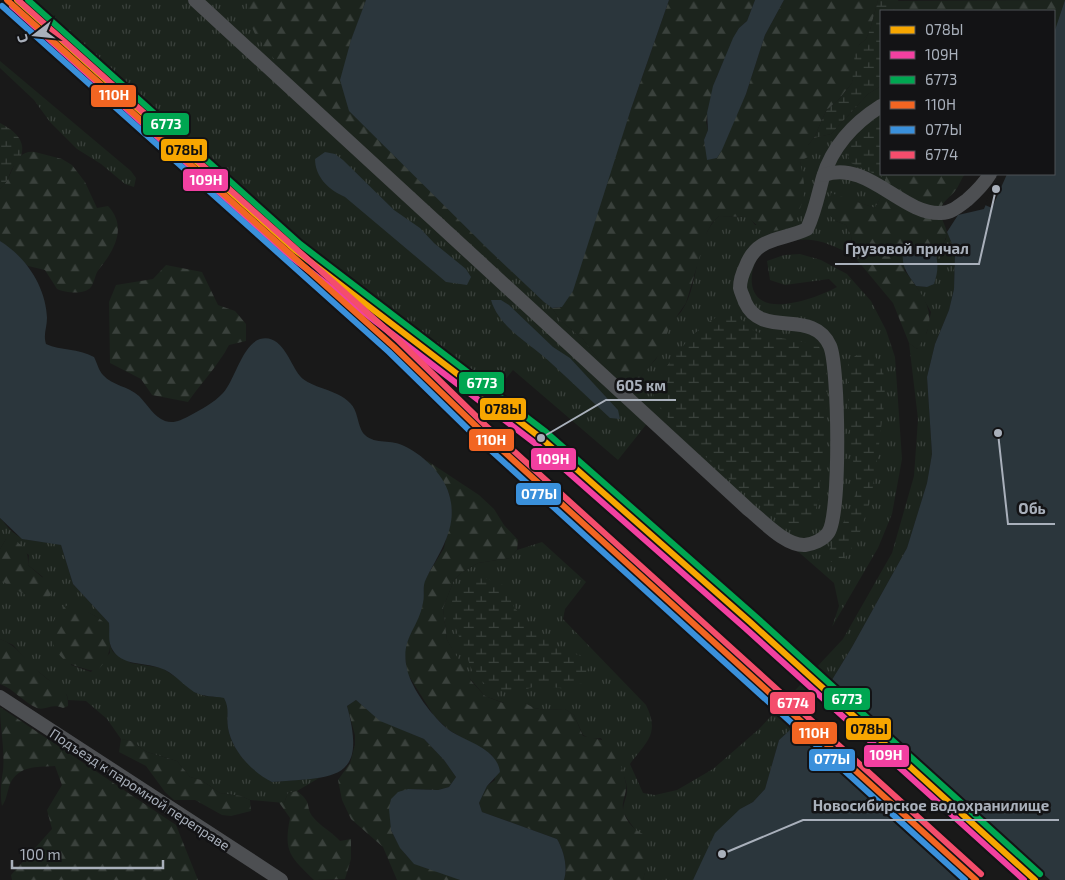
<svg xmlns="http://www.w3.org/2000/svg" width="1065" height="880" font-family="'Exo 2',sans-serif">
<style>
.grass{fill:url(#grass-tufts)}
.forest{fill:url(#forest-firs)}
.wetland{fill:url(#wetland-marsh)}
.water{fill:#2b363c}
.pier{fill:#191919}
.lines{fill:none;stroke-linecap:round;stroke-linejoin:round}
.minor{stroke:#4d4f52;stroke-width:14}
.rail-1-casing{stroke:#131315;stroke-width:10}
.rail-2-casing{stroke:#131315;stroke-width:10}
.rail-3-casing{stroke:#131315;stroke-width:10}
.rail-4-casing{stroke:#131315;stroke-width:10}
.rail-5-casing{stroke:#131315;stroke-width:10}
.rail-6-casing{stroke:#131315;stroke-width:10}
.rail-1{stroke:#f7a600;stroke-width:6}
.rail-2{stroke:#f240a1;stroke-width:6}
.rail-3{stroke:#00a651;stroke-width:6}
.rail-4{stroke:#f26522;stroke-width:6}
.rail-5{stroke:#3a90db;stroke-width:6}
.rail-6{stroke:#f44d6c;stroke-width:6}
.labels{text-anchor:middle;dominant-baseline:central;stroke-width:5;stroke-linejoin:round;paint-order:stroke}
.street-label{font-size:14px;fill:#a9b0bb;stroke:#131315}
.leader{fill:none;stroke:#a9b0bb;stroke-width:2}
.callout-dot{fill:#a9b0bb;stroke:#131315;stroke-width:2}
.callout-label{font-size:15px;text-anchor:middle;font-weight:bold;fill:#a9b0bb;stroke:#131315;stroke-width:5;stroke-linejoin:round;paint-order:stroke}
.line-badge{stroke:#131315;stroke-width:2}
.badge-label{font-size:14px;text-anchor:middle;font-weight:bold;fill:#fff}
.pale-badge-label{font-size:14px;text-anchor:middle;font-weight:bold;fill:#111}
</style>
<defs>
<pattern id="grass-tufts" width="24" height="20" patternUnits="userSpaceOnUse" patternTransform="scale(1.25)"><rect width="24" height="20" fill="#1c241d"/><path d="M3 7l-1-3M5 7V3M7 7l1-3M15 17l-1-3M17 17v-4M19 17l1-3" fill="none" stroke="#3a413c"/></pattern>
<pattern id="forest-firs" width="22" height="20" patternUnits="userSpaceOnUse" patternTransform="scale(1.25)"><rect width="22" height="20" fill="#1c241d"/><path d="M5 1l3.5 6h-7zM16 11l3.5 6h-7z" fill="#3a413c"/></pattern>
<pattern id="wetland-marsh" width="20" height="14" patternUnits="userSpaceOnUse" patternTransform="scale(1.25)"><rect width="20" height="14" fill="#1c241d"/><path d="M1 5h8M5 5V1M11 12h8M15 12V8" fill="none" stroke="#3a413c"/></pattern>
</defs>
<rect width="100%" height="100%" fill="#191919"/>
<g class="grass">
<path d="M 17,0 L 366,0 L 351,40 L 490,251 L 552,308 L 561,321 L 583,339 L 602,364 L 610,370 L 641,377 C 645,370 651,365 656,359 C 664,347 665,331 673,320 C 675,317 679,315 681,312 C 701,284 692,241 719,216 L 749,217 L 755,225 L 791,222 L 801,204 L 804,193 L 800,161 L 808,145 L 814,138 L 831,134 L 868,94 L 881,86 L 881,174 L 885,174 L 885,189 L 875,208 L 857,202 L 836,221 L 846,225 L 851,235 L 853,255 C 835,247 818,237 798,240 C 789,241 776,245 768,249 C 751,257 744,291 763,301 C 780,311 821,296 837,287 L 829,279 L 785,285 L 770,280 L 767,261 L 784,255 L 800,254 L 821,260 L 847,274 L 871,301 L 886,330 L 895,357 L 902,459 L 892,514 L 878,548 L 832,627 L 839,606 L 834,583 L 649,421 L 618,460 L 513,370 L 489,399 L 295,250 Z"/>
<path d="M 0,61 L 131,171 L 136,178 L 134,187 L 125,184 L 101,164 L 77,149 L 50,122 L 34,100 L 0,68 Z"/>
<path d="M 947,232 L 955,251 L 954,289 L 949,310 L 935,344 L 927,377 L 932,454 L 927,483 L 907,548 L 852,647 L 816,706 L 779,740 L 765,789 L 753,802 L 740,809 L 693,880 L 643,880 C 654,837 644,846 623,812 C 623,804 626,799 627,792 C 628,774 610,753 601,738 L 591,739 L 583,735 L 574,715 L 565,709 L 545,710 L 534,708 L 525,703 L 504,703 L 485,696 L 466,674 L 447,640 L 443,608 L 454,580 L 461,573 L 478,563 L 510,558 L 517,550 L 542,542 L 586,582 L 565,609 L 563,619 L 646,705 C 660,734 647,741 630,764 L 643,793 L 655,795 L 677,790 L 713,769 L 759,729 L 843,639 L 892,553 L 914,476 L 918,419 L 909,343 L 917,349 L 927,332 L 931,312 L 916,286 L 927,287 C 935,271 942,261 931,245 L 941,246 L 946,239 Z"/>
<path d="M 0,518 C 5,523 9,530 14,533 C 27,544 46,540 61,545 L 73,584 L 109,623 L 110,633 C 104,619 95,615 81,610 L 71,665 L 91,672 L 110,653 L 109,643 L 113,652 L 131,663 L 162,668 L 204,696 L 224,697 C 231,711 226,715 228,728 C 232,753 253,768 272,782 L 319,778 L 297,791 L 288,793 L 284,803 L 250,800 L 241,796 L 220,793 L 201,780 L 190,777 L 177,761 L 147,752 L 131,741 L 121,739 L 107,719 L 86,701 L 68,700 L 67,695 L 33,667 L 13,645 L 0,639 L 0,580 L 17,589 L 43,577 L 28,565 L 29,555 L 6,539 L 0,549 Z"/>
</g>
<g class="forest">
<path d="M 247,0 L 366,0 L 351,40 L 340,80 L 349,111 L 517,276 L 504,274 L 287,76 L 255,34 L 251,25 Z"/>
<path d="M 669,0 L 755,0 L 747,21 L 739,28 L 717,76 L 709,104 L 706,122 L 708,130 L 704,140 L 737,113 L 746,94 L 765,35 L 784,0 L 878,0 L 870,30 L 866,39 L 859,45 L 852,83 L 840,98 L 826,111 L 814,138 L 808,145 L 808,157 L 800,161 C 802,172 805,182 804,193 C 800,225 774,246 748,217 L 719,216 L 712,223 L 707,232 L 686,303 L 669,327 L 662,351 L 635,384 L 625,384 L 602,364 L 583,339 L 561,321 L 552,308 L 562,307 Z"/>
<path d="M 1065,0 L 1054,33 L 1054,11 L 902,11 L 897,1 Z"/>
<path d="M 35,152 L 62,159 L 72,165 L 85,182 L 97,208 L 108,206 C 128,227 114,251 99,269 C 95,274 95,281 91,287 C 85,295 66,293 57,289 L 45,270 L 28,266 L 0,241 L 0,189 C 14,179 12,149 35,152 Z"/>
<path d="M 885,174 L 965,174 C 961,179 959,186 955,191 C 950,198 939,203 941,213 C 943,229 953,230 941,246 L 921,244 L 904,270 C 925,298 942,316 917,349 L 909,343 L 893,303 L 853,255 L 851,235 L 846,225 L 836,221 L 828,214 L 828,203 L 831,193 L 875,208 L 885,189 Z"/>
<path d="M 166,265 L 202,272 L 218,305 L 235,311 L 246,324 L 246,341 L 229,345 C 218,366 201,383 188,402 L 152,395 L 141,379 L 110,363 L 109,302 L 116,285 L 153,279 Z"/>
<path d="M 426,460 L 479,495 L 494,509 L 504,525 L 518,540 L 517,550 L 510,558 L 478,563 L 461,573 L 454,580 L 443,608 L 447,640 L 472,682 L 485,696 L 503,703 L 525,703 L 534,708 L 545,710 L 565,709 L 574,715 L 583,736 L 611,742 C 618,754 623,770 626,784 C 627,791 624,796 623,803 C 621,816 632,829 643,834 L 650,853 L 643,880 L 564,880 C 568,866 564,851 557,839 L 482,812 L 479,803 L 487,786 L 495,780 L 492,755 L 449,730 L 434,716 L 407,673 L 404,649 L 423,603 L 424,581 L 444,548 L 452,512 L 449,493 Z"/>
<path d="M 6,539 C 22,542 29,549 28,565 L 50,584 L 51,595 L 44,601 L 34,600 L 0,580 L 0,549 Z"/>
<path d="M 76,601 C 84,615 102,614 109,630 C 112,637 110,653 106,659 C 97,675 94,671 79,667 C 44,657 42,613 76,601 Z"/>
<path d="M 0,639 C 16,644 31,666 45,677 C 51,683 59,684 64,691 C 68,696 68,700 68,706 L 63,708 C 52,703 45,711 37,708 C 23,702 14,689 0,684 Z"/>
<path d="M 356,700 L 380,720 L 424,739 L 444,760 L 456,777 L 449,787 L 438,790 L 408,789 L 391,830 C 414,878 421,858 460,880 L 397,880 L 383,847 L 351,819 L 342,800 L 338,780 L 350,763 L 355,745 L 355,735 L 347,706 Z"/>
<path d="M 0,707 L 176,825 L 198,880 L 12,880 L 11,875 L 52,829 L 47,810 L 62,785 L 55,766 C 40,767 22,765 12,780 C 7,788 8,798 2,806 C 0,796 1,781 3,771 C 5,749 0,728 0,707 Z"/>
<path d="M 121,739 L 131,741 L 147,752 L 177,761 L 190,777 L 201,780 L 220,793 L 241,796 L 250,800 L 251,811 L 231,816 L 222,815 L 195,800 L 174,800 L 165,792 L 146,766 L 119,752 Z"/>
<path d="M 297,791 C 313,803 305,807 313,817 C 320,826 332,832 340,841 L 351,839 L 351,859 L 345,879 L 314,880 C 291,857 283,853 290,818 L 278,801 L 284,803 L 288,793 Z"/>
</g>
<g class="wetland">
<path d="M 878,0 L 898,0 L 902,11 L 881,11 L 881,86 L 868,94 L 831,134 L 814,138 L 826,111 L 840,98 L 852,83 L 855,54 L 859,45 L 866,39 L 870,30 Z"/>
<path d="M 881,114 L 881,174 L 885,174 L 886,179 L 851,163 L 846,152 L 851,139 Z"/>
<path d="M 0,123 C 12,129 27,140 21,156 C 19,161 14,165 12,169 C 8,177 7,184 0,189 Z"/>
<path d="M 727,313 L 737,315 L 750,329 L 769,336 L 810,343 L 819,347 L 825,355 L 828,385 L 819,497 L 814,516 L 809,524 L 800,528 C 793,525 785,523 779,520 C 759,509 660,417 654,398 C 648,383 691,335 704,325 C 711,320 718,316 727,313 Z"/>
<path d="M 864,352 L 873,353 L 883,369 L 885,396 L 878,453 L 871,499 L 859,535 L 849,553 L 838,565 L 830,561 L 828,552 L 852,506 L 857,488 L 855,470 L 849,442 L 851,422 L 848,403 L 848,364 L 855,356 Z"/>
<path d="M 483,577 L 503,585 L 514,607 L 536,634 L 556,646 L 586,658 L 588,668 L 582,683 L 566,689 L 539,685 L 511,694 C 499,690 485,686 477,677 C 469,669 469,658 464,649 C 451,617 438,588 483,577 Z"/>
</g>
<g class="water">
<path d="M 366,0 L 669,0 L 631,109 L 573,291 L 562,307 L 552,308 L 544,302 L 490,251 L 349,111 L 340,80 L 351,40 Z"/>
<path d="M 755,0 L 784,0 L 765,35 L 746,94 L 722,150 L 717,158 L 707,160 L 704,140 L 708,130 L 707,113 L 713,86 L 733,38 L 739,28 L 747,21 Z"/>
<path d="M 1065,0 L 1065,880 L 693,880 L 715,833 L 740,809 L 753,802 L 765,789 L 779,740 L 816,706 L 852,647 L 907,548 L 927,483 L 932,454 L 927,377 L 935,344 L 949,310 L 954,289 L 955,251 L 947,232 L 958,215 L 984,209 L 998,174 L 1054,174 L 1054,33 Z"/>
<path d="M 325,152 L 335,154 L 343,160 L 394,210 L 420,228 L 434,243 L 466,269 L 471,277 L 467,285 L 446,282 L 345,197 C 329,190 315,177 315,159 Z"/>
<path d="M 0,241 C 26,257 46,287 47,318 C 47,328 43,334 46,344 C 61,351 78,348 94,357 C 97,363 99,371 103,375 C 113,386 128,386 139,396 C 147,404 154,417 165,421 C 174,424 181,420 189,416 C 200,410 214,403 223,393 C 235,380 242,345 260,339 C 282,333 290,364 300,376 C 310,388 337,389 350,403 C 358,410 357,424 363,433 C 373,445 389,439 402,445 C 422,454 443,473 449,494 C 459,527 440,551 426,579 C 422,586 425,595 423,603 C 418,630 400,638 407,669 C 411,688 433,718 449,730 C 466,742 497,748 500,772 L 487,786 L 479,803 L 482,812 L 557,839 C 564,851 568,867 564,880 L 460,880 L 414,864 L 400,848 L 391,830 L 389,809 L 391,799 L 398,792 L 408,789 L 438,790 L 449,787 L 456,777 L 444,760 L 424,739 L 380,721 L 356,700 L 347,706 C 368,782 334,777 272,782 C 252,772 232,751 228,728 C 226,716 230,709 224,698 C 214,696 203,697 194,692 C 182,684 173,672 160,668 C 144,662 125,666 114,652 C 107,643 110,633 109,623 L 73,584 L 61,545 L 22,539 L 0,518 Z"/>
<path d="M 921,244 L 931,245 C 939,257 939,270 934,284 L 927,287 L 916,286 C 907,274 901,266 903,250 L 911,245 Z"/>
<path d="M 491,300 L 501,300 L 509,305 L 553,347 L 570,358 L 618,410 L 620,419 L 610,418 C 590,400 571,381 551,363 C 531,344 499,328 491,300 Z"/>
</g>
<g class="pier">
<path d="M 998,174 L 1007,174 L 992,208 L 985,205 Z"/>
<path d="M 829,679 L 1050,880 L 959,880 L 789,727 L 814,705 Z"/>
</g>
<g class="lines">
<g class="minor">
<path d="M 195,0 L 748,509 C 762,520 785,546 805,545 C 813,544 823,540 828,533 C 841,516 839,367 830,346 C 813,307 762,340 745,302 C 744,298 741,293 740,288 C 740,282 743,272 746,266 C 757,236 782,241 807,229 C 815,212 818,195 823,177 C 833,145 854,123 881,106"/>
<path d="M 824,175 C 867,159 902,215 941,213 C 951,213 959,206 967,200 C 976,192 984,184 990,174"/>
<path d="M 0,697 L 281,880"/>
</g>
<g class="rail-1-casing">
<path id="rail-1" d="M 17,0 L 295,250 L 541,438 L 750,622 L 1035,880"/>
</g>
<g class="rail-2-casing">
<path id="rail-2" d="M 12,6 L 290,256 L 536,444 L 745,628 L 1024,880"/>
</g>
<g class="rail-3-casing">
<path id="rail-3" d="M 28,0 L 300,244 L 546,432 L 755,616 L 1040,874"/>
</g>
<g class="rail-4-casing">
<path id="rail-4" d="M 7,0 L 394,347 L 480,430 L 976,880"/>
</g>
<g class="rail-5-casing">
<path id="rail-5" d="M 2,6 L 389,352 L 475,436 L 965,880"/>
</g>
<g class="rail-6-casing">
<path id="rail-6" d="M 18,0 L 399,341 L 485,425 L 981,874"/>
</g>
<use href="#rail-1" class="rail-1"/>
<use href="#rail-2" class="rail-2"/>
<use href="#rail-3" class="rail-3"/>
<use href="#rail-4" class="rail-4"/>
<use href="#rail-5" class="rail-5"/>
<use href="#rail-6" class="rail-6"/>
</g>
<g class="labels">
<g class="street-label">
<text transform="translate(140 789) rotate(33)">Подъезд к паромной переправе</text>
</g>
</g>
<path class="leader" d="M996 189L979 264H835M541 438L606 400H676M998 433L1008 524H1055M722 854L803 820H1059"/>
<g class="callout-dot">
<circle cx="996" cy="189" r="5"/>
<circle cx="541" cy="438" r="5"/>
<circle cx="998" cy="433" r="5"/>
<circle cx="722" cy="854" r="5"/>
</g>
<g class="callout-label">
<text x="907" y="254">Грузовой причал</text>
<text x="641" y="391">605 км</text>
<text x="1032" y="514">Обь</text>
<text x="931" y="811">Новосибирское водохранилище</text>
</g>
<g class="line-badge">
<rect x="90" y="84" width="47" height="24" rx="5" fill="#f26522"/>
<rect x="142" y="112" width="48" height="24" rx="5" fill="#00a651"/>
<rect x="160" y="138" width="48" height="24" rx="5" fill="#f7a600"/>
<rect x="182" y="168" width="47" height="24" rx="5" fill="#f240a1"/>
<rect x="458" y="371" width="47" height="24" rx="5" fill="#00a651"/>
<rect x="479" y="397" width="48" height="24" rx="5" fill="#f7a600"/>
<rect x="468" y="428" width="47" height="24" rx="5" fill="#f26522"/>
<rect x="530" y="447" width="47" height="24" rx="5" fill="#f240a1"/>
<rect x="515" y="482" width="47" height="24" rx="5" fill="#3a90db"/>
<rect x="823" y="687" width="48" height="24" rx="5" fill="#00a651"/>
<rect x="769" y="691" width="47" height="24" rx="5" fill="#f44d6c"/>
<rect x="845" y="717" width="47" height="24" rx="5" fill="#f7a600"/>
<rect x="791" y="721" width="47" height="24" rx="5" fill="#f26522"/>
<rect x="863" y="744" width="47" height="24" rx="5" fill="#f240a1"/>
<rect x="808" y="748" width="48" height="24" rx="5" fill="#3a90db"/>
</g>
<g class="badge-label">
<text x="114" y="100">110Н</text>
<text x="166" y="129">6773</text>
<text x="206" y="185">109Н</text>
<text x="482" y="388">6773</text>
<text x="491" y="445">110Н</text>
<text x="553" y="464">109Н</text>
<text x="539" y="499">077Ы</text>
<text x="847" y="704">6773</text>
<text x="793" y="708">6774</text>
<text x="814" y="738">110Н</text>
<text x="886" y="760">109Н</text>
<text x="832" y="764">077Ы</text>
</g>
<g class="pale-badge-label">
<text x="184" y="155">078Ы</text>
<text x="503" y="414">078Ы</text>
<text x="869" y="734">078Ы</text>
</g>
<rect x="880" y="10" width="175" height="165" fill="#131315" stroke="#4f5257"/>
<rect x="890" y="26" width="25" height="8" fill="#f7a600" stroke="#4f5257"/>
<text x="925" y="35" font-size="15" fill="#a9b0bb">078Ы</text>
<rect x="890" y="51" width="25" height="8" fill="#f240a1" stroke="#4f5257"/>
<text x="925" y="60" font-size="15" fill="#a9b0bb">109Н</text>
<rect x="890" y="76" width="25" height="8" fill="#00a651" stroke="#4f5257"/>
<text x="925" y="85" font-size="15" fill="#a9b0bb">6773</text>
<rect x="890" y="101" width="25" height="8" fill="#f26522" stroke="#4f5257"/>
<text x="925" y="110" font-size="15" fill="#a9b0bb">110Н</text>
<rect x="890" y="126" width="25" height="8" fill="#3a90db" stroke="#4f5257"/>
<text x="925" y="135" font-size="15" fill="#a9b0bb">077Ы</text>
<rect x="890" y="151" width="25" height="8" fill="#f44d6c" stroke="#4f5257"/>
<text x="925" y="160" font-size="15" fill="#a9b0bb">6774</text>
<g transform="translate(35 35) rotate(254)" stroke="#131315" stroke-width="4" paint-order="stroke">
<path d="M0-4L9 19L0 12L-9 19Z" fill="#a9b0bb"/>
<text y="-8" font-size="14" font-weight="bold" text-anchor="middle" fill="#a9b0bb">С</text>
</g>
<path d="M12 860v8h151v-8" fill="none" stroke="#a9b0bb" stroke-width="2.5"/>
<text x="20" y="860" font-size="15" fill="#a9b0bb" stroke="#131315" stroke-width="4" paint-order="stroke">100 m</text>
</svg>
